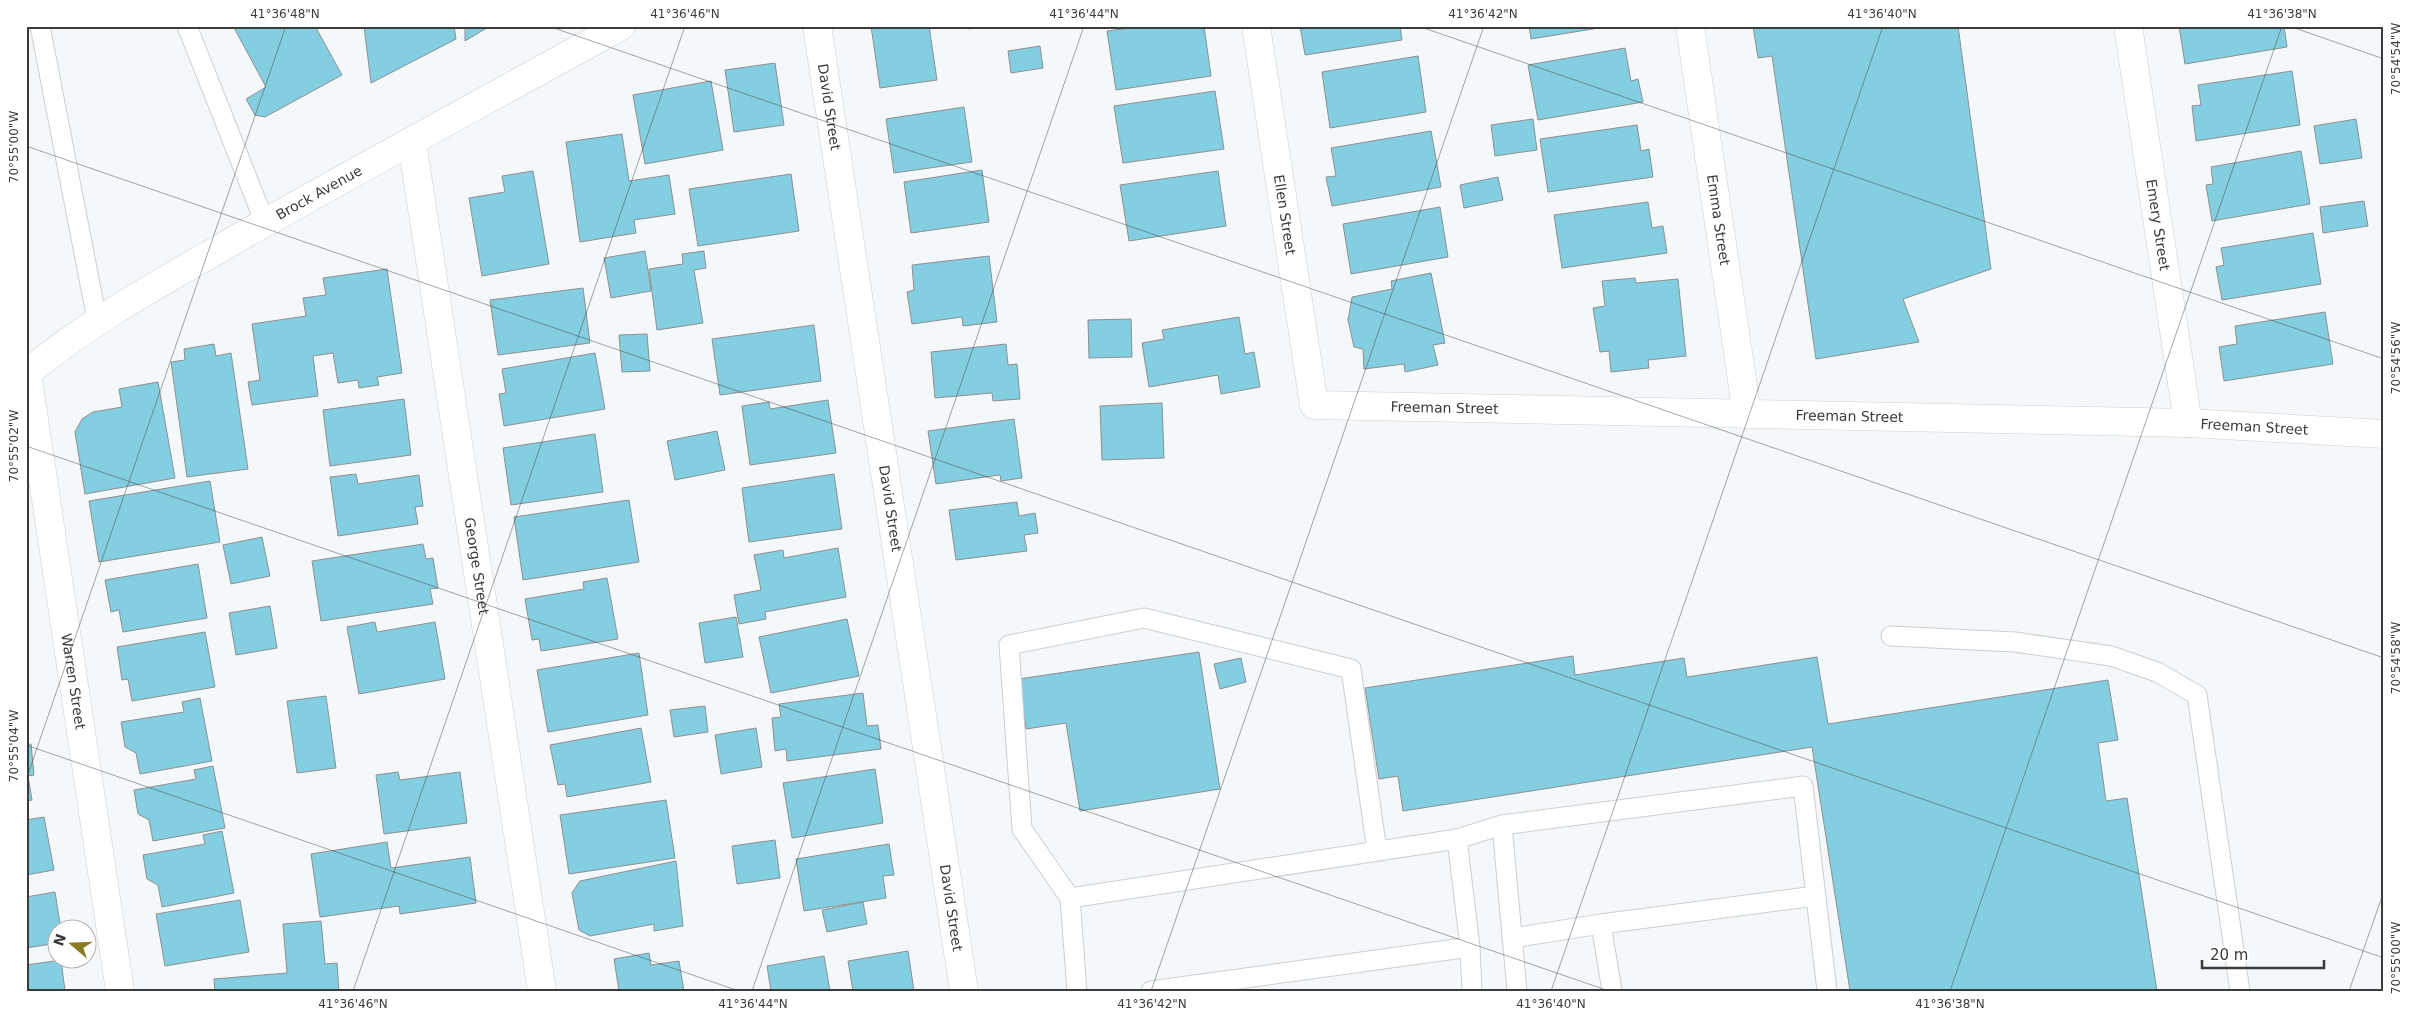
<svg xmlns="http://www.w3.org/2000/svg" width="2410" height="1017" font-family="'DejaVu Sans',sans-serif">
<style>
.building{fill:#83cee1;stroke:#8d9091}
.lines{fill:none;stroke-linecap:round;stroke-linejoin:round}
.lane-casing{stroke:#cccfd1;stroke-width:21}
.street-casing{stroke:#cccfd1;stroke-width:29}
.secondary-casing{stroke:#cccfd1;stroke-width:29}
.lane{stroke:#fff;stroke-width:19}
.street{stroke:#fff;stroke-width:28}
.secondary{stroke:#fff;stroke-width:28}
.ticks{fill:none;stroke:#3a3b3b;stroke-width:1;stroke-opacity:0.45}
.labels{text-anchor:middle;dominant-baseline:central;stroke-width:4;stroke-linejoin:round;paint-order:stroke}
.street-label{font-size:14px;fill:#3a3b3b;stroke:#fff}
.neatline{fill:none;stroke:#3a3b3b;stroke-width:2}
.ticks-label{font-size:12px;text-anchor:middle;fill:#3a3b3b}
</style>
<rect width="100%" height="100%" fill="#f5f8fa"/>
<g class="building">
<path d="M 233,26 L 315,26 L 342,75 L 265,117 L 255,115 L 246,99 L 266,87 Z"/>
<path d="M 364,26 L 454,26 L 456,39 L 371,83 Z"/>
<path d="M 465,26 L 490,26 L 465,41 Z"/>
<path d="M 871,26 L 929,26 L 937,80 L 880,88 Z"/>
<path d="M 969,26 L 989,26 L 969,29 Z"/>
<path d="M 1144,26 L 1204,26 L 1211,76 L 1116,90 L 1107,31 Z"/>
<path d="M 1300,26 L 1400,26 L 1402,40 L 1305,55 Z"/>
<path d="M 1529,26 L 1611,26 L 1531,39 Z"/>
<path d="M 1753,26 L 1958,26 L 1991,269 L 1903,299 L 1919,342 L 1816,359 L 1772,56 L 1758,58 Z"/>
<path d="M 2179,26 L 2284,26 L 2287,47 L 2185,64 Z"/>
<path d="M 1040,46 L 1043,68 L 1011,73 L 1008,51 Z"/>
<path d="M 1625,48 L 1631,81 L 1638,79 L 1643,102 L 1538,120 L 1528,65 Z"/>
<path d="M 1418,56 L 1426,112 L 1330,128 L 1322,72 Z"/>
<path d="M 775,63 L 784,125 L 734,132 L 725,70 Z"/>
<path d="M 2292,71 L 2300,125 L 2196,141 L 2192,106 L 2201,105 L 2198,85 Z"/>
<path d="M 711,81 L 723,150 L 645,164 L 633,95 Z"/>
<path d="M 1215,91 L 1224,149 L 1123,163 L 1114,106 Z"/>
<path d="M 964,107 L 972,162 L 894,173 L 886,119 Z"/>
<path d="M 1533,119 L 1537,150 L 1495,156 L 1491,125 Z"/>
<path d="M 2356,119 L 2362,158 L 2320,164 L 2314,126 Z"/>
<path d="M 1637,125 L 1641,151 L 1649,149 L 1653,177 L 1548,192 L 1540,139 Z"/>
<path d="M 1431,131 L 1441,187 L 1332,206 L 1326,177 L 1336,176 L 1331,148 Z"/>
<path d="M 622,134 L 629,181 L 669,175 L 675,214 L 634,220 L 636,233 L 580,242 L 566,142 Z"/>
<path d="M 2301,151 L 2310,204 L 2212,221 L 2206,185 L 2213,184 L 2211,167 Z"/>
<path d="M 982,170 L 989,222 L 911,233 L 904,182 Z"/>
<path d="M 533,171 L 549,264 L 482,276 L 469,198 L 505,192 L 502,176 Z"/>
<path d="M 1218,171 L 1226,226 L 1129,241 L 1120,185 Z"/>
<path d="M 791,174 L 799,231 L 698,246 L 689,189 Z"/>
<path d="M 1498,177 L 1503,200 L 1464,208 L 1460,185 Z"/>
<path d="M 2364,201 L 2368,226 L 2323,233 L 2320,207 Z"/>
<path d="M 1648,202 L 1652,228 L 1663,226 L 1667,253 L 1562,268 L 1554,215 Z"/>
<path d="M 1440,207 L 1448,257 L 1351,274 L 1343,224 Z"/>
<path d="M 2313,233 L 2321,284 L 2222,300 L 2216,267 L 2224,265 L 2221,248 Z"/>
<path d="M 645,251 L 651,291 L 611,298 L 604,258 Z"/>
<path d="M 704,251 L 706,268 L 694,270 L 703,323 L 657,330 L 649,269 L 683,264 L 682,254 Z"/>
<path d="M 989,256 L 997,322 L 963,326 L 962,317 L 912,324 L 907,292 L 914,290 L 912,265 Z"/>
<path d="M 387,269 L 402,373 L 377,377 L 379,385 L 359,388 L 358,380 L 338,383 L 333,353 L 313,356 L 318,396 L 252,405 L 248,382 L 260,380 L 252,324 L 306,316 L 303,298 L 326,295 L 323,278 Z"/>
<path d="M 1431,273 L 1445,343 L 1433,345 L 1438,365 L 1405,372 L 1404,364 L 1364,369 L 1363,349 L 1354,347 L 1348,320 L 1352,297 L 1392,289 L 1391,281 Z"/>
<path d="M 1635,278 L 1636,283 L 1678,279 L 1686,356 L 1648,360 L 1649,368 L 1611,372 L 1609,351 L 1600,352 L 1593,308 L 1605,306 L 1602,281 Z"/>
<path d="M 583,288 L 590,343 L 498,355 L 490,300 Z"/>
<path d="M 2325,312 L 2333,364 L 2224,381 L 2219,347 L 2237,344 L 2235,326 Z"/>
<path d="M 1239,317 L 1245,354 L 1254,352 L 1260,387 L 1221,394 L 1218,375 L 1149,387 L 1142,343 L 1164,339 L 1162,330 Z"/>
<path d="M 1131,319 L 1132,357 L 1089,358 L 1088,320 Z"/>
<path d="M 814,325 L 821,381 L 720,395 L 712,339 Z"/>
<path d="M 647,334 L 650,371 L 622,372 L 619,335 Z"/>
<path d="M 214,344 L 216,356 L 231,353 L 248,469 L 187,477 L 171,362 L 185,360 L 184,349 Z"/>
<path d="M 1006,344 L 1008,365 L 1017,364 L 1020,399 L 993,401 L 992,393 L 935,398 L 931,352 Z"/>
<path d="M 595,353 L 605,409 L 504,426 L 499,394 L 506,393 L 502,369 Z"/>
<path d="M 158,382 L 175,478 L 85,494 L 75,432 L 82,419 L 93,412 L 122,407 L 119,389 Z"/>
<path d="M 404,399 L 411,455 L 330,466 L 323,410 Z"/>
<path d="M 828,400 L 836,453 L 750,465 L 742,406 L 769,402 L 770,409 Z"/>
<path d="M 1162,403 L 1164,458 L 1102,460 L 1100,406 Z"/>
<path d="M 1014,419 L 1022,478 L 1001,481 L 1000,475 L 936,484 L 928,431 Z"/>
<path d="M 717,431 L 725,470 L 675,480 L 667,441 Z"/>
<path d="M 595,434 L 603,492 L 511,505 L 503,448 Z"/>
<path d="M 356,474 L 358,484 L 419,475 L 423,506 L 415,507 L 418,524 L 338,536 L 330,477 Z"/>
<path d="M 834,474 L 842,529 L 749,542 L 742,488 Z"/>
<path d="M 210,481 L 220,542 L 99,562 L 89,501 Z"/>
<path d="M 629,500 L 639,562 L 523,580 L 514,517 Z"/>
<path d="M 1017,502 L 1019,516 L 1035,513 L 1038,533 L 1024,535 L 1027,551 L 956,560 L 949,510 Z"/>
<path d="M 262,537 L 270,576 L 231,584 L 223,545 Z"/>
<path d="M 423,544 L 426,559 L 433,558 L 438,588 L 430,589 L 433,604 L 321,621 L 312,561 Z"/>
<path d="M 838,548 L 846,597 L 765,612 L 766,619 L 739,624 L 734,595 L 761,590 L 754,555 L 783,550 L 784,558 Z"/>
<path d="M 198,564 L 207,618 L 123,632 L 119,610 L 111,612 L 105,580 Z"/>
<path d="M 607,578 L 618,639 L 541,651 L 539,639 L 532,640 L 525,599 L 584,589 L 583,582 Z"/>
<path d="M 270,606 L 277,648 L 236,655 L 229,613 Z"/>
<path d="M 736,617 L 743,657 L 705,663 L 699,623 Z"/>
<path d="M 847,619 L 859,676 L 771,693 L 759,637 Z"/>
<path d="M 375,622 L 377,632 L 435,622 L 445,679 L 359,694 L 347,627 Z"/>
<path d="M 205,632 L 215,687 L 132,701 L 128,679 L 122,680 L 117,647 Z"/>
<path d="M 1199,652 L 1220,789 L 1080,811 L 1066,723 L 1026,729 L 1019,679 Z"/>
<path d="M 639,653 L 648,715 L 548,732 L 537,670 Z"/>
<path d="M 1573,656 L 1575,675 L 1684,658 L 1687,677 L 1817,657 L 1828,724 L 2108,680 L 2118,740 L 2098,743 L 2106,801 L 2127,798 L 2157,991 L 1850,991 L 1812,747 L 1403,811 L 1398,776 L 1379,779 L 1365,688 Z"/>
<path d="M 1241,658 L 1246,682 L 1220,689 L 1214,664 Z"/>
<path d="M 863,693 L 867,726 L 878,725 L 881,749 L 787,761 L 786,749 L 775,751 L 772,718 L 781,717 L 779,704 Z"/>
<path d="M 326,696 L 336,768 L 297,773 L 287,701 Z"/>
<path d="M 200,698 L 212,761 L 140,774 L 136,753 L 125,747 L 121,722 L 184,712 L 182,702 Z"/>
<path d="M 705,706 L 708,732 L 674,737 L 670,710 Z"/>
<path d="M 641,728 L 651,782 L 567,797 L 565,784 L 558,785 L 550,745 Z"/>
<path d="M 756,728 L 762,767 L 721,774 L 715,735 Z"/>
<path d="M 31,744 L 34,775 L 28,776 L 32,800 L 26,801 L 26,745 Z"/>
<path d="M 213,766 L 225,828 L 153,841 L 149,820 L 138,814 L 134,790 L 196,779 L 194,770 Z"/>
<path d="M 875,769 L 883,823 L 792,838 L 783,783 Z"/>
<path d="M 398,772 L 400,780 L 460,772 L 467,823 L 384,834 L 376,775 Z"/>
<path d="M 666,800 L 675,858 L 569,874 L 560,815 Z"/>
<path d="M 44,817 L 54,870 L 26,875 L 26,820 Z"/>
<path d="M 222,831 L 234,893 L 162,907 L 158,885 L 147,879 L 143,855 L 205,844 L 203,835 Z"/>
<path d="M 775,840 L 780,878 L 737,884 L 732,846 Z"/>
<path d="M 387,842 L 391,868 L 470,857 L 476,903 L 400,914 L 399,906 L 320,917 L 311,854 Z"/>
<path d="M 889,844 L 894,875 L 883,876 L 886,898 L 804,911 L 796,859 Z"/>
<path d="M 676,861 L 683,926 L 654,931 L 654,924 L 590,936 L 579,930 L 572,893 L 580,881 Z"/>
<path d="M 55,892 L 61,930 L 58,930 L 58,943 L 26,948 L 26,897 Z"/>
<path d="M 240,900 L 249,952 L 165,966 L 156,914 Z"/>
<path d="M 863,902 L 867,924 L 827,932 L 822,910 Z"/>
<path d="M 321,921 L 325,964 L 337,963 L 339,991 L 215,991 L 214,979 L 287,973 L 283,924 Z"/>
<path d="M 908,951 L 914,991 L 853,991 L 848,961 Z"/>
<path d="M 649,953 L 651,965 L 679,961 L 684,991 L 619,991 L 614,959 Z"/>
<path d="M 824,956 L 830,991 L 771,991 L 767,966 Z"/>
<path d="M 61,960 L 65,991 L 26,991 L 26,965 Z"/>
</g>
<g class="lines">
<g class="lane-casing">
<g id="lane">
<path d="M 40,26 L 97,320"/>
<path d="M 187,26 L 265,223"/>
<path d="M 1891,636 L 2015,642 L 2111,656 L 2157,672 L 2197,695 L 2240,991"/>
<path d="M 1502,825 L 1517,991"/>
<path d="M 1457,839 L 1470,947 L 1472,991"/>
<path d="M 1070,898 L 1022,829 L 1009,645 L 1144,618 L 1351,669 L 1377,851"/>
<path d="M 1601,924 L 1612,991"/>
<path d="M 1512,938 L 1601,924 L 1816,896"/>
<path d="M 1077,991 L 1070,898 L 1457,839 L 1502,825 L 1803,786 L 1827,991"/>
<path d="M 1151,991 L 1470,947"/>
</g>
</g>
<g class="street-casing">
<g id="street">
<path id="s1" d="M 817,26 L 964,991"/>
<path id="s2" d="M 1256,26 L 1314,405 L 2188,423 L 2384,434"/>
<path id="s3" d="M 1690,26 L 1747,414"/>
<path id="s4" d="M 2128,26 L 2188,423"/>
<path id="s5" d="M 412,142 L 542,991"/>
<path id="s6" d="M 27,373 L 120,991"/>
</g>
</g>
<g class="secondary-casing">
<g id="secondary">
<path id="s7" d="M 26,374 C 93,318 170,278 245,234 C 370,163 496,95 621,26"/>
</g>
</g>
<use href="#lane" class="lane"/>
<use href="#street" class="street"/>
<use href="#secondary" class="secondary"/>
</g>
<path class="ticks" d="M 548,26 L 2384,658M 1418,26 L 2384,359M 2289,26 L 2384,59M 26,146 L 2384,958M 26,446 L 1609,991M 26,745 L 739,991M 26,780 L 286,26M 353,991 L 685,26M 752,991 L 1084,26M 1151,991 L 1484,26M 1551,991 L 1883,26M 1950,991 L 2282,26M 2349,991 L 2384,891"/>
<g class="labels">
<g class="street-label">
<text stroke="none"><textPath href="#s1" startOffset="82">David Street</textPath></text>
<text stroke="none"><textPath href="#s7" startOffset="345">Brock Avenue</textPath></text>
<text stroke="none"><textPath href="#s2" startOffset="191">Ellen Street</textPath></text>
<text stroke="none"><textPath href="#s3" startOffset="196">Emma Street</textPath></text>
<text stroke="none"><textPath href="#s4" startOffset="201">Emery Street</textPath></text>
<text stroke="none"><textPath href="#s2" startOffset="514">Freeman Street</textPath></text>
<text stroke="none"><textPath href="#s2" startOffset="919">Freeman Street</textPath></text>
<text stroke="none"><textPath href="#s2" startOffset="1324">Freeman Street</textPath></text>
<text stroke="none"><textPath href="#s1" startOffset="488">David Street</textPath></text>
<text stroke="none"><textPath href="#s5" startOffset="429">George Street</textPath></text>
<text stroke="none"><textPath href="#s6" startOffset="312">Warren Street</textPath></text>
<text stroke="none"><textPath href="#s1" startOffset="892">David Street</textPath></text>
</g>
</g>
<rect width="2410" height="1017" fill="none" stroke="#ffffff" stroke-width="55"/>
<g transform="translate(72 944) rotate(289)"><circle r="24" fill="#ffffff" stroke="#b0b1b1"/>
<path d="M0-4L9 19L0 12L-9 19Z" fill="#887b21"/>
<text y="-8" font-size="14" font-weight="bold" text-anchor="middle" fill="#3a3b3b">N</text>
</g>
<path d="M2202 960v8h122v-8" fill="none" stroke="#3a3b3b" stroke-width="2.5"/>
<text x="2210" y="960" font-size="15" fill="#3a3b3b" stroke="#ffffff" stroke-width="4" paint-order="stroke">20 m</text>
<rect x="28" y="28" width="2354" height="962" class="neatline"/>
<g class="ticks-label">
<text x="285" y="18">41°36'48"N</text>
<text x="685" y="18">41°36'46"N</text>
<text x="1084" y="18">41°36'44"N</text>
<text x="1483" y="18">41°36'42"N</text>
<text x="1882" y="18">41°36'40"N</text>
<text x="2282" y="18">41°36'38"N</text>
<text transform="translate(2396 59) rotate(-90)" y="4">70°54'54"W</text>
<text transform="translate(14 147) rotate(-90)" y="4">70°55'00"W</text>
<text transform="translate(2396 358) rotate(-90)" y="4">70°54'56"W</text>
<text transform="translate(14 446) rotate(-90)" y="4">70°55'02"W</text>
<text transform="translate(2396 658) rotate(-90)" y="4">70°54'58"W</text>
<text transform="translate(14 746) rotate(-90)" y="4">70°55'04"W</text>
<text transform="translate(2396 958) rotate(-90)" y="4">70°55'00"W</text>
<text x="353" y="1008">41°36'46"N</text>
<text x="753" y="1008">41°36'44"N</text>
<text x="1152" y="1008">41°36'42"N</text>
<text x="1551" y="1008">41°36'40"N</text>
<text x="1950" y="1008">41°36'38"N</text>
</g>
</svg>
